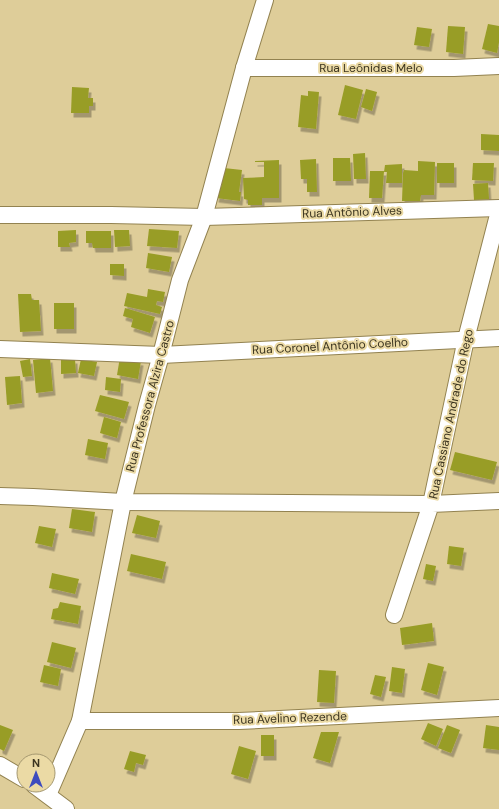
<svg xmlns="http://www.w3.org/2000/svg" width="499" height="809" font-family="'DM Sans',sans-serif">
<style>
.building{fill:#989d26;filter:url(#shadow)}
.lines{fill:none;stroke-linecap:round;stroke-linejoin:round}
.street-casing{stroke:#928250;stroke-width:18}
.street{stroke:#fff;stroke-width:16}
.labels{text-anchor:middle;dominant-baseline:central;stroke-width:4;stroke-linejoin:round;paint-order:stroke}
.street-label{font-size:12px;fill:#3c3520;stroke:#ebdaa5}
</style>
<defs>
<filter id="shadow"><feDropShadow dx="2.5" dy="4.5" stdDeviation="0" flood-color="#0004"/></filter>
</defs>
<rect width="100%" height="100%" fill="#decd99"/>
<g class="building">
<path d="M 488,24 L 499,26 L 499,42 L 497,53 L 482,49 Z"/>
<path d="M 448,26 L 465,27 L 463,54 L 446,52 Z"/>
<path d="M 417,27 L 432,29 L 429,47 L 414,45 Z"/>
<path d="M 345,85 L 363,90 L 356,119 L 338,115 Z"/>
<path d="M 72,87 L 89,88 L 88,98 L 93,98 L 93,106 L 89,106 L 89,113 L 71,113 Z"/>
<path d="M 366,89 L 377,92 L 372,111 L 361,107 Z"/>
<path d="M 308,91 L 319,92 L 316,129 L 298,127 L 301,95 L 308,96 Z"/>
<path d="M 481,134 L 499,135 L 499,151 L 481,150 Z"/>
<path d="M 365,153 L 366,179 L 354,179 L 353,154 Z"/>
<path d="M 333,158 L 350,158 L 351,181 L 333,181 Z"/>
<path d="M 316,159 L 317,192 L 307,192 L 307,179 L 301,179 L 300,160 Z"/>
<path d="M 279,160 L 279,198 L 262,198 L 262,205 L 248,205 L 248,200 L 244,199 L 243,178 L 264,177 L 264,162 L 255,162 L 255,161 Z"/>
<path d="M 418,161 L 435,162 L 434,195 L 421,195 L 420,201 L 402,201 L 403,173 L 404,170 L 418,171 Z"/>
<rect x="437" y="163" width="17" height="20"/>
<path d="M 473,163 L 494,163 L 493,181 L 472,180 Z"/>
<path d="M 402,164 L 402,183 L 386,183 L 387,172 L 384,172 L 385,165 Z"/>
<path d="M 224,168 L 242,170 L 239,192 L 241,192 L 240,201 L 216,198 L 218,186 L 221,187 Z"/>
<path d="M 370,171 L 384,171 L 382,198 L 369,198 Z"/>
<path d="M 488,183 L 489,199 L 474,200 L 473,184 Z"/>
<path d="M 149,229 L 179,231 L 177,248 L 147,246 Z"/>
<path d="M 76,230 L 76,242 L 69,243 L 70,247 L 58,247 L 58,231 Z"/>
<path d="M 114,230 L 129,230 L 130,246 L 115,247 Z"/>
<path d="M 86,231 L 111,231 L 111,248 L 93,248 L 92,243 L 86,243 Z"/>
<path d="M 148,253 L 172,257 L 169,272 L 146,268 Z"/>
<path d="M 110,264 L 124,264 L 124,276 L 110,275 Z"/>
<path d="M 148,289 L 165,292 L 163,302 L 157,301 L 156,305 L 162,307 L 160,314 L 124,306 L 127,293 L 147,297 Z"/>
<path d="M 18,294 L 31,294 L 32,300 L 39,300 L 41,331 L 20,332 Z"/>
<rect x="54" y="303" width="20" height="26"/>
<path d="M 125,308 L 155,317 L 150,333 L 131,327 L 133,319 L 123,316 Z"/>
<path d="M 120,357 L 141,361 L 138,379 L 117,375 Z"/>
<path d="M 50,358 L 53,391 L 36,393 L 33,360 Z"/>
<path d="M 30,359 L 32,376 L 23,377 L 20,361 Z"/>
<path d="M 75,359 L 76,373 L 61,374 L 61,360 Z"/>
<path d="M 81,359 L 97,362 L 94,376 L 78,373 Z"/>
<path d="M 20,376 L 22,403 L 7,405 L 5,377 Z"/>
<path d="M 106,377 L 121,379 L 120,392 L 105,390 Z"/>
<path d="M 100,395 L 129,402 L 124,419 L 95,411 Z"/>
<path d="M 104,417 L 121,422 L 117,438 L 100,433 Z"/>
<path d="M 88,439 L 108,443 L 105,459 L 85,455 Z"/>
<path d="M 455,452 L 497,462 L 492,480 L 450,470 Z"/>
<path d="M 72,509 L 95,512 L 92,532 L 69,528 Z"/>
<path d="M 137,515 L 160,521 L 156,538 L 132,533 Z"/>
<path d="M 39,526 L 56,529 L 52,547 L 35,543 Z"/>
<path d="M 449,546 L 464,548 L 461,566 L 447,564 Z"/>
<path d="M 131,554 L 166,562 L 162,579 L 127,571 Z"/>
<path d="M 426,564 L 436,566 L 433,581 L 423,579 Z"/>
<path d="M 52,573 L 79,579 L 75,594 L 49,588 Z"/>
<path d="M 60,602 L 81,606 L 78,624 L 51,619 L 53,609 L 58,608 Z"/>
<path d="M 432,623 L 434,641 L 402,645 L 400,628 Z"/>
<path d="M 52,642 L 76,648 L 71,668 L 47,662 Z"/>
<path d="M 428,663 L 444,667 L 437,695 L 421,690 Z"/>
<path d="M 44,665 L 61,669 L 58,686 L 40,682 Z"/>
<path d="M 392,667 L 405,669 L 402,693 L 389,691 Z"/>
<path d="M 319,670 L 336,671 L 334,703 L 317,702 Z"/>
<path d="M 375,675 L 386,677 L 381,697 L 370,694 Z"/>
<path d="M 428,723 L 443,729 L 436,746 L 421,739 Z"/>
<path d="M 0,725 L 13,730 L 4,751 L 0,749 Z"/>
<path d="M 447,725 L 460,730 L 451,753 L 438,748 Z"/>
<path d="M 486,725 L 499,727 L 499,750 L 483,748 Z"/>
<path d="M 321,732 L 339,732 L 330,763 L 313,758 Z"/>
<rect x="261" y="735" width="13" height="21"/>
<path d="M 239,746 L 256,751 L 248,779 L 231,774 Z"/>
<path d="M 130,751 L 146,755 L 143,765 L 136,763 L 134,772 L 124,769 Z"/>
</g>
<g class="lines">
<g class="street-casing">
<g id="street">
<path d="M 244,68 L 454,68 L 499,66"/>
<path d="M 0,215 L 111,215 L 204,217 L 499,208"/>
<path d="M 0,349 L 161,355 L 499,338"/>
<path d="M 0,496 L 33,497 L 123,502 L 431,504 L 466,339 L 499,211"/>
<path d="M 394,615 L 431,504 L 499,501"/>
<path d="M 80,721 L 239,721 L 499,708"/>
<path d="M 0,765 L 24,779"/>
<path d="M 34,785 L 66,809"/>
<path d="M 48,795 L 80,721 L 123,502 L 147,405 L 161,355 L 180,280 L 204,217 L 244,68 L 265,0"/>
</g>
</g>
<use href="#street" class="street"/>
</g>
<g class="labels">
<g class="street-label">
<text x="371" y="68">Rua Leônidas Melo</text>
<text transform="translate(352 212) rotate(-2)">Rua Antônio Alves</text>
<text transform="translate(330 346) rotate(-3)">Rua Coronel Antônio Coelho</text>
<text transform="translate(150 396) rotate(-75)">Rua Professora Alzira Castro</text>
<text transform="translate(451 414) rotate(-78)">Rua Cassiano Andrade do Rego</text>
<text transform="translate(290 718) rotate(-2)">Rua Avelino Rezende</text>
</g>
</g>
<g transform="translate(36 773)"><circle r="19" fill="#ebdaa5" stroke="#a59870"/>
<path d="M0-3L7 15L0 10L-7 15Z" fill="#3d4bbe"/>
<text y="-6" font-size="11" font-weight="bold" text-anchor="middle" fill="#3c3520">N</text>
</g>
</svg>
